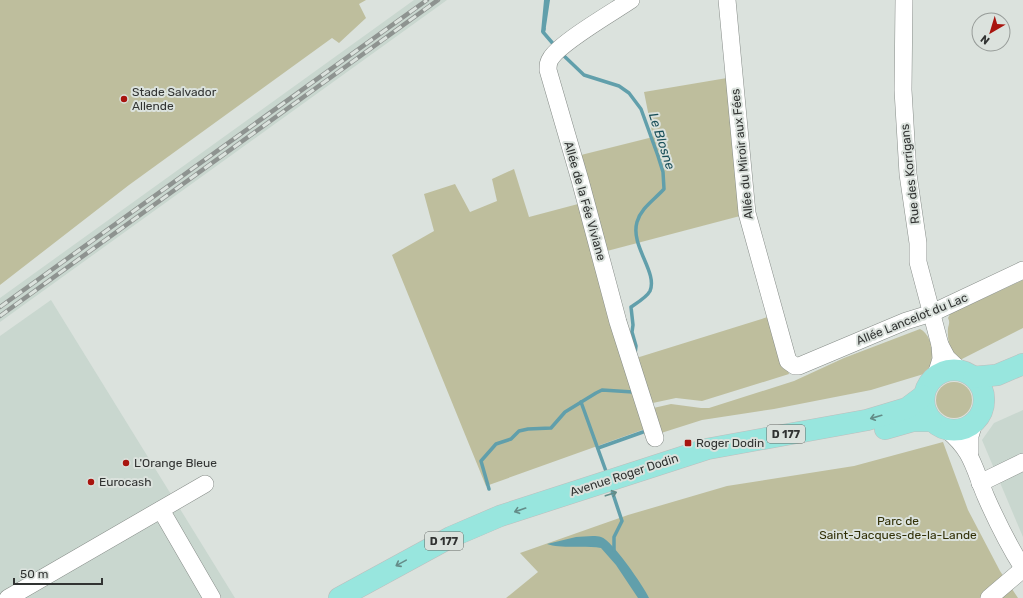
<svg xmlns="http://www.w3.org/2000/svg" width="1023" height="598" font-family="Rubik,sans-serif">
<style>
.built{fill:#c9d7cf}
.green{fill:#bebe9d}
.water{fill:#619fab}
.lines{fill:none;stroke-linecap:round;stroke-linejoin:round}
.stream{stroke:#619fab;stroke-width:3.5}
.minor-casing{stroke:#868c88;stroke-width:18}
.major-casing{stroke:#bdbebd;stroke-width:22}
.minor{stroke:#fff;stroke-width:17}
.major{stroke:#98e6de;stroke-width:21}
.rail-casing{stroke:#8e9390;stroke-width:4.5}
.rail{stroke:#dbe2dd;stroke-width:3;stroke-dasharray:9;stroke-linecap:butt}
.oneway{stroke:#648c88}
.poi-dot{fill:#a8140e;stroke:#dbe2dd;stroke-width:1.5}
.labels{text-anchor:middle;dominant-baseline:central;stroke-width:4;stroke-linejoin:round;paint-order:stroke}
.shield{fill:#dbe2dd;stroke:#646865;stroke-width:1}
.shield-label{font-size:11px;font-weight:bold;fill:#313332}
.poi-label{font-size:12px;fill:#313332;stroke:#dbe2dd;text-anchor:start}
.street-label{font-size:12px;fill:#313332;stroke:#dbe2dd}
.park-label{font-size:12px;fill:#313007;stroke:#dbe2dd}
.water-label{font-size:13px;font-style:italic;fill:#194f59;stroke:#dbe2dd}
</style>
<rect width="100%" height="100%" fill="#dbe2dd"/>
<g class="built">
<path d="M 414,0 L 447,0 L 0,322 L 0,298 Z"/>
<path d="M 51,300 L 235,598 L 0,598 L 0,336 Z"/>
<path d="M 1023,410 L 1023,537 L 982,440 L 994,423 Z"/>
</g>
<g class="green">
<path d="M 0,0 L 366,0 L 359,4 L 366,18 L 339,43 L 332,38 L 129,185 L 0,285 Z"/>
<path d="M 727,78 L 740,216 L 607,251 L 581,155 L 653,137 L 644,92 Z"/>
<path d="M 514,169 L 529,217 L 578,204 L 645,429 L 486,486 L 392,255 L 434,231 L 424,194 L 455,184 L 470,212 L 497,201 L 492,179 Z"/>
<path d="M 1023,280 L 1023,328 L 960,360 C 950,352 947,341 948,328 C 949,324 950,322 948,318 L 950,314 Z"/>
<path d="M 771,316 L 789,374 L 702,401 L 676,398 L 648,404 L 633,359 Z"/>
<path d="M 920,329 C 934,336 935,361 927,373 L 871,390 L 774,409 L 702,420 L 658,434 L 649,409 L 671,404 L 701,408 L 709,408 L 794,381 L 844,358 Z"/>
<circle cx="954" cy="400" r="18"/>
<path d="M 943,442 L 968,510 L 1000,571 L 1018,598 L 506,598 L 538,572 L 520,553 L 628,515 L 727,486 L 854,466 Z"/>
</g>
<g class="water">
<path d="M 544,0 L 550,0 L 545,33 L 541,32 Z"/>
<path d="M 576,537 C 583,537 594,535 601,537 C 612,540 644,587 649,598 L 638,598 L 616,565 L 601,548 C 585,545 560,549 547,544 Z"/>
</g>
<g class="lines">
<g class="stream">
<path d="M 544,29 L 543,32 L 555,46"/>
<path d="M 562,54 L 584,75 L 619,86 L 629,93 L 641,109 L 658,156 L 663,172 L 664,189 C 654,200 641,208 637,222 C 630,246 658,272 650,291 C 647,297 637,303 631,307 L 633,325 L 632,332 L 636,346 L 635,354"/>
<path d="M 581,402 L 607,474"/>
<path d="M 598,448 L 643,432"/>
<path d="M 611,488 L 622,521 L 614,537 L 614,550"/>
<path d="M 489,489 L 481,461 L 496,444 L 511,439 L 519,431 L 528,429 L 551,428 L 565,412 L 596,393 L 602,390 L 633,392"/>
</g>
<g class="minor-casing">
<g id="minor">
<path d="M 631,0 C 613,12 561,42 551,58 C 548,62 548,65 548,70 L 580,180 L 618,322 L 655,438"/>
<path d="M 727,0 L 747,213 L 788,361 L 795,366 L 799,366 L 906,321 L 932,313 L 1023,270"/>
<path d="M 904,0 L 903,90 L 908,174 L 918,243 L 918,262 L 940,345 L 941,359 L 936,375"/>
<path d="M 940,345 L 947,358 L 960,370"/>
<path d="M 947,430 C 973,451 974,469 986,497 C 997,522 1009,546 1023,568"/>
<path d="M 970,453 L 970,436 L 974,423"/>
<path d="M 980,483 L 1023,462"/>
<path d="M 161,510 L 212,598"/>
<path d="M 8,598 L 205,484"/>
<path d="M 989,598 L 1023,569"/>
</g>
</g>
<g class="major-casing">
<g id="major">
<circle cx="954" cy="400" r="30"/>
<path d="M 974,377 L 997,375 L 1023,364"/>
<path d="M 885,429 L 913,421 L 931,421"/>
<path d="M 339,598 L 451,537 L 500,516 L 707,449 L 867,420 L 907,408 L 923,396"/>
</g>
</g>
<use href="#minor" class="minor"/>
<use href="#major" class="major"/>
<g class="rail-casing">
<g id="rail">
<path d="M 0,307 L 427,0"/>
<path d="M 0,316 L 438,0"/>
</g>
</g>
<use href="#rail" class="rail"/>
</g>
<defs><path id="oneway-shaft" d="M-6 0H5M1.5-3L5.5 0L1.5 3" fill="none" stroke-width="1.6" stroke-linecap="round" stroke-linejoin="round"/></defs>
<g class="oneway">
<use href="#oneway-shaft" transform="translate(876 417) rotate(164)"/>
<use href="#oneway-shaft" transform="translate(611 494) rotate(-18)"/>
<use href="#oneway-shaft" transform="translate(520 510) rotate(161)"/>
<use href="#oneway-shaft" transform="translate(401 563) rotate(151)"/>
</g>
<g class="poi-dot">
<circle cx="124" cy="99" r="4"/>
<rect x="684" y="439" width="8" height="8" rx="2"/>
<circle cx="126" cy="463" r="4"/>
<circle cx="91" cy="482" r="4"/>
</g>
<g class="labels">
<g class="shield">
<rect x="767" y="425" width="38" height="18" rx="3"/>
<rect x="425" y="532" width="38" height="18" rx="3"/>
</g>
<g class="shield-label">
<text x="786" y="434">D 177</text>
<text x="444" y="541">D 177</text>
</g>
<g class="poi-label">
<text x="132" y="92">Stade Salvador<tspan x="132" dy="14">Allende</tspan></text>
<text x="696" y="443">Roger Dodin</text>
<text x="134" y="463">L'Orange Bleue</text>
<text x="99" y="482">Eurocash</text>
</g>
<g class="street-label">
<text transform="translate(742 154) rotate(-96)">Allée du Miroir aux Fées</text>
<text transform="translate(910 174) rotate(-96)">Rue des Korrigans</text>
<text transform="translate(585 201) rotate(74)">Allée de la Fée Viviane</text>
<text transform="translate(912 319) rotate(-22)">Allée Lancelot du Lac</text>
<text transform="translate(624 475) rotate(-18)">Avenue Roger Dodin</text>
</g>
<g class="park-label">
<text x="898" y="521">Parc de<tspan x="898" dy="14">Saint-Jacques-de-la-Lande</tspan></text>
</g>
<g class="water-label">
<text transform="translate(662 141) rotate(72)">Le Blosne</text>
</g>
</g>
<g transform="translate(991 32) rotate(218)"><circle r="19" fill="#dbe2dd" stroke="#979c99"/>
<path d="M0-3L7 15L0 10L-7 15Z" fill="#a8140e"/>
<text y="-6" font-size="11" font-weight="bold" text-anchor="middle" fill="#313332">N</text>
</g>
<path d="M14 578v6h88v-6" fill="none" stroke="#313332" stroke-width="2"/>
<text x="20" y="578" font-size="12" fill="#313332" stroke="#dbe2dd" stroke-width="3" paint-order="stroke">50 m</text>
</svg>
